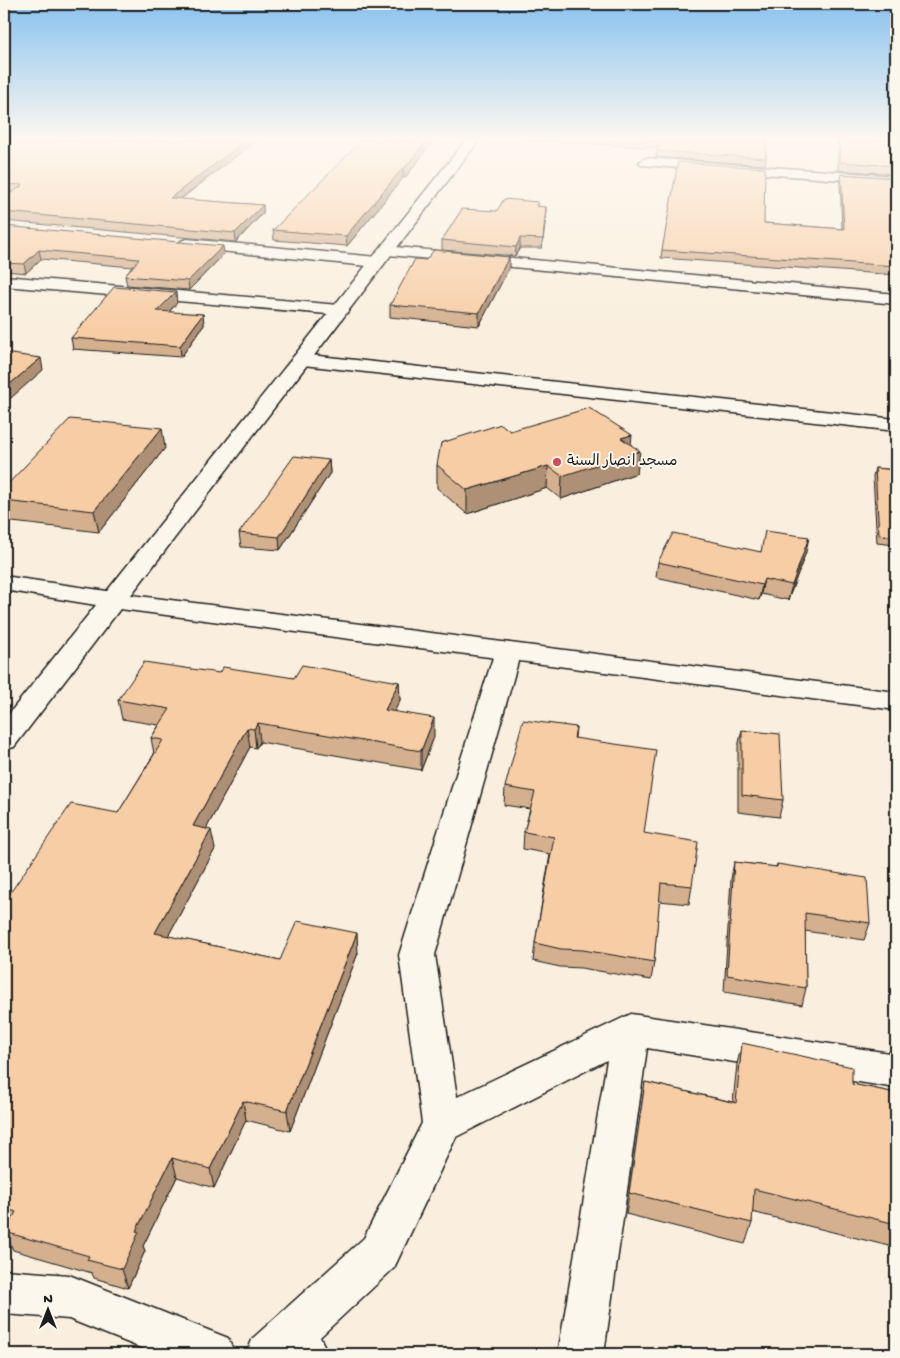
<svg xmlns="http://www.w3.org/2000/svg" width="900" height="1358" font-family="'Gochi Hand','Playpen Sans Arabic',sans-serif">
<style>
.lines{fill:none;stroke-linecap:round;stroke-linejoin:round}
.street-casing{stroke:#1c1c1c;stroke-width:3}
.secondary-casing{stroke:#1c1c1c;stroke-width:3}
.street{fill:#fbf7ec;fill-rule:evenodd}
.secondary{fill:#fbf7ec;fill-rule:evenodd}
.wall{fill:#d4b08f;stroke:#1c1c1c}
.shaded-wall{fill:#ad9074;stroke:#1c1c1c}
.building{fill:#f7cda6;stroke:#1c1c1c}
.poi-dot{fill:#d1495b;stroke:#fbf7ec;stroke-width:2}
.labels{text-anchor:middle;dominant-baseline:central;stroke-width:4;stroke-linejoin:round;paint-order:stroke}
.far-poi-label{font-size:15px;fill:#1c1c1c;stroke:#fbf7ec;text-anchor:start}
</style>
<rect width="100%" height="100%" fill="#faefde"/>
<filter id="ink" filterUnits="userSpaceOnUse"><feTurbulence type="fractalNoise" baseFrequency=".02" numOctaves="2"/><feDisplacementMap in="SourceGraphic" scale="10" xChannelSelector="R" yChannelSelector="G"/><feConvolveMatrix kernelMatrix="1 2 1 2 8 2 1 2 1" color-interpolation-filters="sRGB"/></filter>
<g filter="url(#ink)">
<g class="lines">
<g class="street-casing">
<g id="street">
<path d="M 646,158 L 896,176 L 896,184 L 641,165 L 639,162 Z"/>
<path d="M 187,239 L 377,257 L 383,259 L 385,262 L 383,265 L 377,267 L 181,247 L 179,244 L 181,241 Z"/>
<path d="M 385,246 L 896,294 L 896,304 L 379,254 L 377,251 L 379,248 Z"/>
<path d="M 4,276 L 339,305 L 345,306 L 348,310 L 345,314 L 339,315 L 4,286 Z"/>
<path d="M 301,354 L 896,419 L 896,431 L 294,364 L 292,360 L 294,356 Z"/>
<path d="M 508,643 L 517,645 L 521,651 L 435,955 L 457,1097 L 631,1014 L 896,1054 L 896,1088 L 647,1048 L 604,1354 L 558,1354 L 607,1060 L 456,1137 L 394,1268 L 320,1337 L 328,1354 L 246,1354 L 253,1338 L 364,1238 L 422,1123 L 399,955 L 495,651 L 499,645 Z"/>
<path d="M 4,1270 L 69,1275 L 228,1338 L 235,1354 L 156,1354 L 69,1319 L 4,1314 Z"/>
</g>
</g>
<g class="secondary-casing">
<path id="secondary" d="M 466,140 L 479,140 L 131,595 L 896,692 L 896,710 L 120,609 L 14,747 L 4,750 L 4,720 L 96,605 L 4,590 L 4,576 L 107,591 Z"/>
</g>
<use href="#street" class="street"/>
<use href="#secondary" class="secondary"/>
</g>
<g class="wall">
<path d="M 4,140 L 257,140 L 181,199 L 263,205 L 263,213 L 236,242 L 4,221 L 4,198 L 13,192 L 4,192 Z"/>
<path d="M 434,140 L 405,178 L 403,178 L 347,246 L 274,240 L 273,230 Z"/>
<path d="M 527,140 L 766,140 L 766,158 L 765,165 L 656,157 L 658,148 Z"/>
<path d="M 838,140 L 896,140 L 896,175 L 896,174 L 838,170 Z"/>
<path d="M 841,174 L 896,178 L 896,275 L 661,258 L 662,250 L 764,223 L 842,229 L 840,182 Z"/>
<path d="M 538,202 L 538,206 L 546,215 L 542,248 L 520,248 L 515,256 L 442,250 L 442,240 L 497,211 Z"/>
<path d="M 4,226 L 224,254 L 189,290 L 127,285 L 125,276 L 132,267 L 41,259 L 26,273 L 4,271 Z"/>
<path d="M 509,257 L 509,268 L 479,326 L 390,317 L 390,305 L 426,260 Z"/>
<path d="M 177,303 L 169,312 L 203,314 L 204,325 L 181,357 L 73,349 L 71,338 Z"/>
<path d="M 510,431 L 631,444 L 637,473 L 561,499 L 547,488 L 467,514 L 437,488 L 437,465 Z"/>
<path d="M 165,448 L 99,532 L 4,521 L 4,488 Z"/>
<path d="M 329,460 L 330,473 L 280,550 L 241,547 L 239,533 Z"/>
<path d="M 875,468 L 896,470 L 896,545 L 877,543 L 873,476 Z"/>
<path d="M 761,552 L 806,552 L 788,600 L 761,594 L 759,600 L 656,577 L 658,562 Z"/>
<path d="M 219,673 L 294,678 L 399,682 L 400,700 L 394,711 L 434,737 L 421,770 L 260,742 L 256,748 L 250,747 L 206,829 L 215,849 L 168,936 L 280,960 L 358,953 L 290,1131 L 246,1120 L 214,1188 L 177,1177 L 143,1246 L 145,1251 L 128,1288 L 94,1278 L 92,1273 L 13,1250 L 5,1232 L 8,1226 L 4,1225 L 4,902 L 118,813 L 154,754 L 151,738 L 159,725 L 122,719 L 118,700 Z"/>
<path d="M 576,727 L 575,738 L 644,833 L 692,886 L 689,904 L 659,901 L 654,962 L 651,980 L 581,968 L 560,967 L 533,961 L 535,943 L 550,854 L 523,849 L 524,832 L 530,809 L 504,805 L 505,787 Z"/>
<path d="M 742,730 L 783,800 L 779,817 L 738,812 L 738,747 Z"/>
<path d="M 734,862 L 776,867 L 777,864 L 870,923 L 864,940 L 805,931 L 806,988 L 802,1005 L 724,992 L 731,879 Z"/>
<path d="M 742,1043 L 852,1084 L 896,1093 L 896,1230 L 889,1246 L 752,1212 L 752,1223 L 745,1244 L 626,1214 L 645,1082 L 733,1102 L 737,1064 Z"/>
</g>
<g class="shaded-wall">
<path d="M 247,140 L 257,140 L 171,206 L 170,198 Z"/>
<path d="M 427,140 L 434,140 L 405,178 L 404,169 Z"/>
<path d="M 402,169 L 403,178 L 347,246 L 346,236 Z"/>
<path d="M 263,205 L 263,213 L 236,242 L 235,233 Z"/>
<path d="M 546,207 L 546,215 L 542,248 L 543,239 Z"/>
<path d="M 520,238 L 520,248 L 515,256 L 516,247 Z"/>
<path d="M 223,246 L 224,254 L 189,290 L 188,281 Z"/>
<path d="M 39,250 L 41,259 L 26,273 L 24,264 Z"/>
<path d="M 509,257 L 509,268 L 479,326 L 479,313 Z"/>
<path d="M 176,292 L 177,303 L 159,322 L 157,311 Z"/>
<path d="M 203,314 L 204,325 L 181,357 L 180,346 Z"/>
<path d="M 41,358 L 43,370 L 4,404 L 4,389 Z"/>
<path d="M 162,428 L 165,448 L 99,532 L 94,511 Z"/>
<path d="M 632,435 L 630,454 L 640,451 L 637,473 L 561,499 L 562,476 L 621,438 Z"/>
<path d="M 329,460 L 330,473 L 280,550 L 279,537 Z"/>
<path d="M 548,466 L 547,488 L 467,514 L 467,490 Z"/>
<path d="M 809,537 L 806,552 L 788,600 L 792,585 Z"/>
<path d="M 764,579 L 761,594 L 759,600 L 762,585 Z"/>
<path d="M 399,682 L 400,700 L 386,729 L 385,710 Z"/>
<path d="M 434,718 L 434,737 L 421,770 L 421,751 Z"/>
<path d="M 258,723 L 260,742 L 256,748 L 254,729 Z"/>
<path d="M 247,728 L 250,747 L 197,846 L 193,826 Z"/>
<path d="M 211,830 L 215,849 L 159,953 L 155,933 Z"/>
<path d="M 357,933 L 358,953 L 290,1131 L 287,1111 Z"/>
<path d="M 243,1101 L 246,1120 L 214,1188 L 210,1169 Z"/>
<path d="M 172,1158 L 177,1177 L 143,1246 L 145,1251 L 128,1288 L 122,1269 L 136,1231 Z"/>
</g>
<g class="building">
<path d="M 4,140 L 247,140 L 170,198 L 263,205 L 235,233 L 4,212 L 4,198 L 23,185 L 4,184 Z"/>
<path d="M 362,140 L 427,140 L 404,169 L 402,169 L 346,236 L 273,230 Z"/>
<path d="M 630,140 L 766,140 L 766,158 L 657,151 L 660,142 Z"/>
<path d="M 839,140 L 896,140 L 896,166 L 840,162 Z"/>
<path d="M 678,162 L 765,168 L 764,223 L 844,229 L 841,174 L 896,178 L 896,266 L 662,250 Z"/>
<path d="M 504,199 L 538,202 L 536,206 L 546,207 L 543,239 L 520,238 L 516,247 L 442,240 L 462,209 L 497,211 Z"/>
<path d="M 4,226 L 223,246 L 188,281 L 125,276 L 139,259 L 39,250 L 24,264 L 4,263 Z"/>
<path d="M 434,250 L 509,257 L 479,313 L 390,305 L 415,259 L 426,260 Z"/>
<path d="M 114,287 L 176,292 L 157,311 L 203,314 L 180,346 L 71,338 Z"/>
<path d="M 4,353 L 41,358 L 4,389 Z"/>
<path d="M 589,408 L 632,435 L 621,438 L 640,451 L 562,476 L 548,466 L 467,490 L 437,465 L 441,443 L 501,424 L 510,431 Z"/>
<path d="M 70,419 L 162,428 L 94,511 L 4,501 L 4,488 Z"/>
<path d="M 294,456 L 329,460 L 279,537 L 239,533 Z"/>
<path d="M 875,468 L 896,470 L 896,537 L 879,535 Z"/>
<path d="M 765,531 L 809,537 L 792,585 L 764,579 L 762,585 L 658,562 L 673,533 L 761,552 Z"/>
<path d="M 144,662 L 219,673 L 223,667 L 294,678 L 302,665 L 399,682 L 385,710 L 434,718 L 421,751 L 258,723 L 254,729 L 247,728 L 193,826 L 211,830 L 155,933 L 280,960 L 297,921 L 357,933 L 287,1111 L 243,1101 L 210,1169 L 172,1158 L 136,1231 L 139,1232 L 122,1269 L 87,1260 L 89,1256 L 5,1232 L 16,1212 L 4,1208 L 4,902 L 71,804 L 118,813 L 163,740 L 151,738 L 170,709 L 118,700 Z"/>
<path d="M 523,720 L 576,727 L 574,738 L 656,750 L 644,833 L 698,842 L 692,886 L 661,883 L 654,962 L 583,950 L 561,949 L 535,943 L 554,837 L 524,832 L 535,792 L 505,787 Z"/>
<path d="M 742,730 L 780,734 L 783,800 L 742,795 Z"/>
<path d="M 734,862 L 777,867 L 777,864 L 867,878 L 870,923 L 805,913 L 806,988 L 727,975 Z"/>
<path d="M 742,1043 L 852,1067 L 852,1084 L 896,1093 L 896,1224 L 754,1189 L 752,1223 L 629,1193 L 645,1082 L 736,1103 Z"/>
</g>
</g>
<linearGradient id="sky" x2="0" y2="1"><stop stop-color="#89c2f0"/><stop offset="0.42" stop-color="#fdf8f0"/><stop offset="1" stop-color="#fdf8f0" stop-opacity="0"/></linearGradient>
<rect width="900" height="330" fill="url(#sky)"/>
<circle class="poi-dot" cx="557" cy="462" r="5"/>
<g class="labels">
<g class="far-poi-label">
<text x="567" y="462">مسجد انصار السنة</text>
</g>
</g>
<rect width="900" height="1358" fill="none" stroke="#fbf7ec" stroke-width="20"/>
<rect x="10" y="10" width="880" height="1338" fill="none" stroke="#1c1c1c" stroke-width="2" filter="url(#ink)"/>
<g transform="translate(48 1310)" stroke="#fbf7ec" stroke-width="4" paint-order="stroke">
<path d="M0-4L9 19L0 12L-9 19Z" fill="#1c1c1c"/>
<text y="-8" font-size="14" font-weight="bold" text-anchor="middle" fill="#1c1c1c">N</text>
</g>
</svg>
